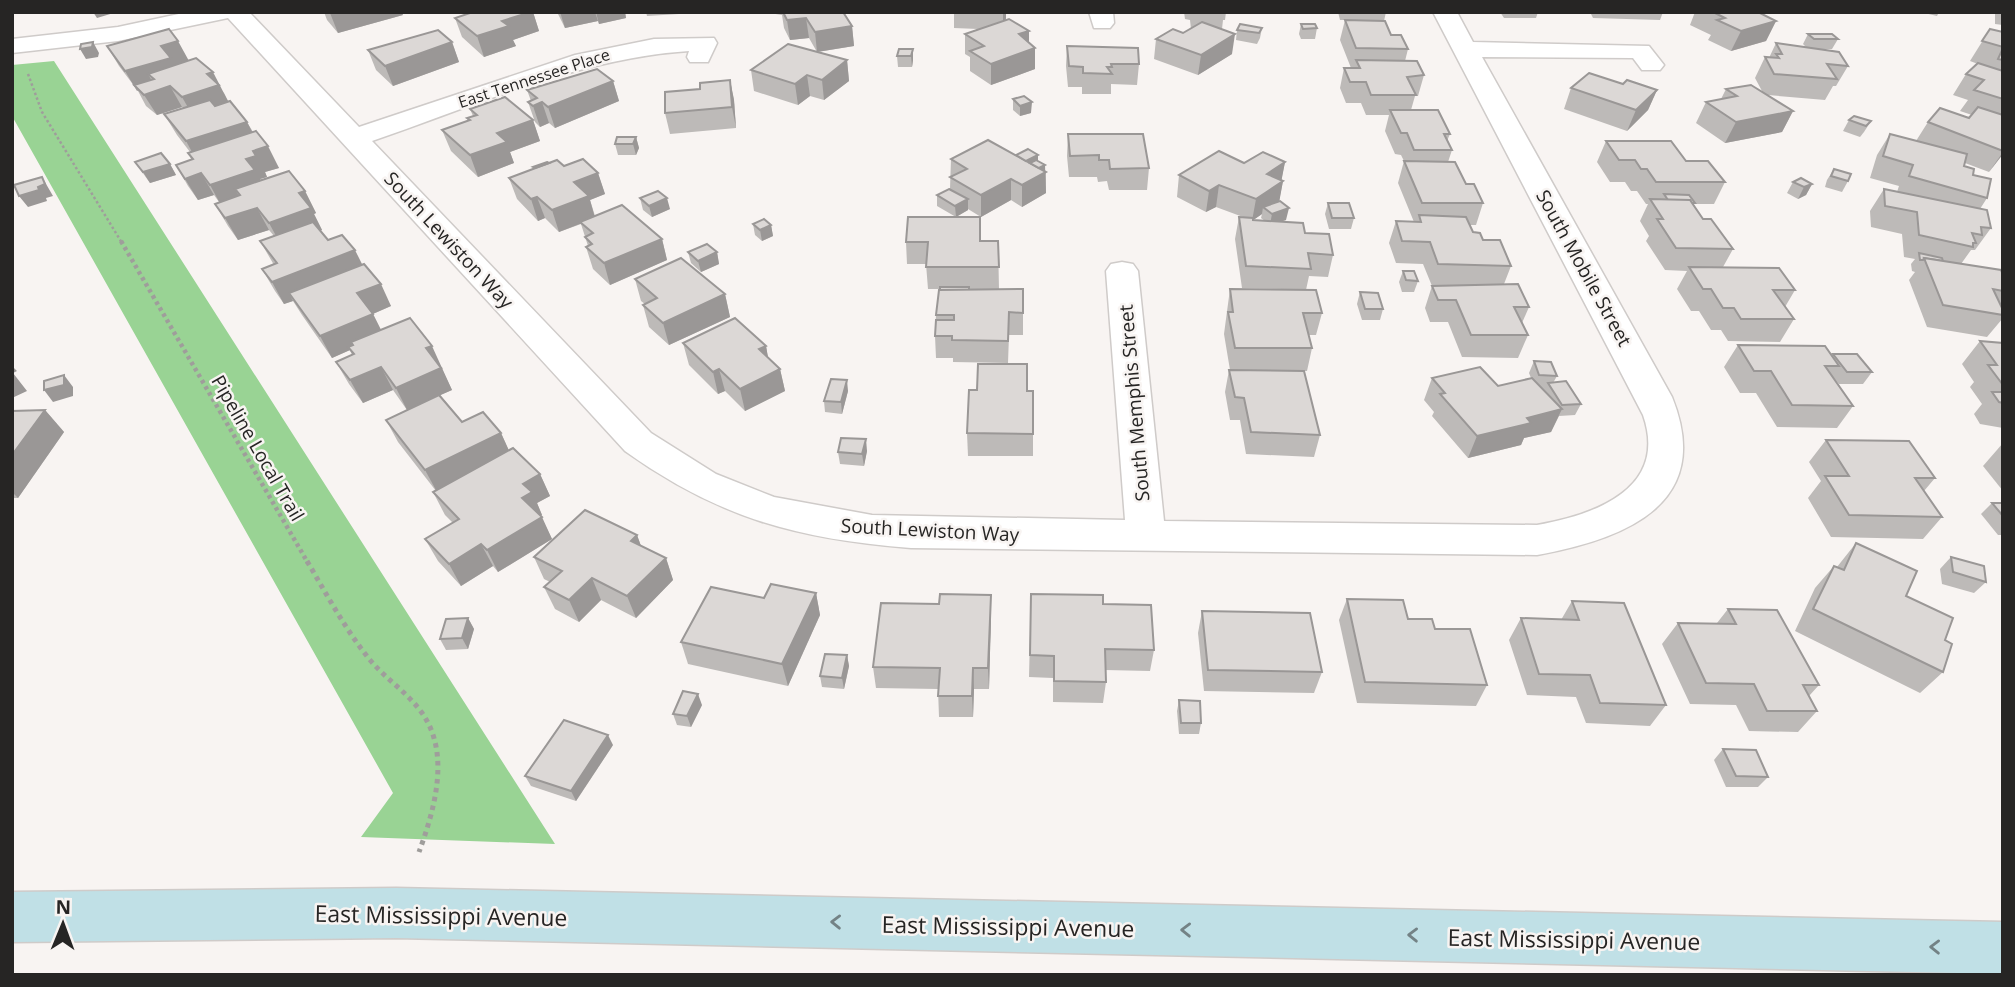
<svg xmlns="http://www.w3.org/2000/svg" width="2015" height="987" font-family="'Open Sans',sans-serif">
<style>
.green{fill:#99d394}
.lines{fill:none;stroke-linecap:round;stroke-linejoin:round}
.street-casing{stroke:#cfcbc9;stroke-width:3}
.secondary-casing{stroke:#cfcbc9;stroke-width:3}
.path-far2{stroke:#9f9d9b;stroke-width:2.5;stroke-dasharray:2.5 2.5;stroke-linecap:butt}
.path-far1{stroke:#9f9d9b;stroke-width:4.5;stroke-dasharray:3.5 3.5;stroke-linecap:butt}
.path{stroke:#9f9d9b;stroke-width:5;stroke-dasharray:4.5 4.5;stroke-linecap:butt}
.street{fill:#fff;fill-rule:evenodd}
.secondary{fill:#c0e0e6;fill-rule:evenodd}
.wall{fill:#bdbab8;fill-rule:evenodd}
.shaded-wall{fill:#9a9796}
.building{fill:#dcd8d6;stroke:#9a9796;stroke-width:2}
.oneway{stroke:#738285}
.labels{text-anchor:middle;dominant-baseline:central;stroke-width:5;stroke-linejoin:round;paint-order:stroke}
.far-street-label{font-size:16px;fill:#262524;stroke:#f8f4f2}
.street-label{font-size:19px;fill:#262524;stroke:#f8f4f2}
.near-street-label{font-size:23px;fill:#262524;stroke:#f8f4f2}
</style>
<rect width="100%" height="100%" fill="#f8f4f2"/>
<path class="green" d="M 54,61 L 555,844 L 361,837 L 393,793 L 12,116 L 12,65 Z"/>
<g class="lines">
<g class="street-casing">
<g id="street">
<path d="M 188,12 L 249,12 L 359,127 L 575,55 L 654,39 L 714,38 L 717,43 L 708,62 L 690,62 L 687,57 L 689,51 C 580,58 475,106 372,141 L 651,433 L 716,474 L 774,497 L 872,515 L 1125,520 L 1106,271 L 1111,264 L 1122,262 L 1133,264 L 1138,271 L 1164,521 L 1537,525 C 1594,515 1669,489 1643,415 L 1433,12 L 1457,12 L 1473,42 L 1649,46 L 1664,65 L 1660,70 L 1642,70 L 1633,58 L 1482,57 L 1672,397 C 1715,504 1625,539 1537,555 L 911,548 C 797,539 719,518 625,451 L 228,18 L 118,41 L 12,53 L 12,39 L 118,27 Z"/>
<path d="M 1089,12 L 1113,12 L 1114,23 L 1110,28 L 1094,28 Z"/>
</g>
</g>
<g class="secondary-casing">
<path id="secondary" d="M 396,888 L 2003,922 L 2003,974 L 396,938 L 12,942 L 12,892 Z"/>
</g>
<path class="path-far2" d="M 28,74 L 42,112 L 122,243"/>
<path class="path-far1" d="M 121,241 L 308,563"/>
<path class="path" d="M 307,561 C 327,595 345,629 370,660 C 385,678 405,691 419,709 C 452,750 435,808 419,852"/>
<use href="#street" class="street"/>
<use href="#secondary" class="secondary"/>
</g>
<g class="wall">
<path d="M 324,12 L 401,12 L 403,15 L 338,33 L 327,20 Z"/>
<path d="M 473,12 L 533,12 L 539,31 L 513,40 L 516,46 L 484,57 L 462,37 L 455,18 Z"/>
<path d="M 557,12 L 625,12 L 626,18 L 599,24 L 598,21 L 565,28 Z"/>
<path d="M 646,12 L 679,12 L 679,14 L 647,16 Z"/>
<path d="M 762,12 L 843,12 L 852,26 L 854,46 L 817,52 L 809,38 L 790,40 L 784,28 L 782,15 Z"/>
<path d="M 954,12 L 1006,12 L 1006,20 L 1035,48 L 1035,69 L 991,85 L 970,71 L 970,57 L 965,54 L 965,34 L 978,29 L 954,28 Z"/>
<path d="M 1184,12 L 1226,12 L 1225,20 L 1223,20 L 1222,29 L 1232,54 L 1198,75 L 1154,59 L 1156,39 L 1183,33 L 1191,29 L 1190,20 L 1185,19 Z"/>
<path d="M 1338,12 L 1386,12 L 1384,21 L 1391,35 L 1408,49 L 1405,61 L 1424,75 L 1418,96 L 1415,96 L 1411,110 L 1450,134 L 1447,141 L 1452,150 L 1448,162 L 1483,203 L 1476,225 L 1469,225 L 1473,232 L 1483,240 L 1511,266 L 1504,284 L 1529,307 L 1522,323 L 1528,335 L 1518,358 L 1462,357 L 1448,322 L 1430,322 L 1425,308 L 1432,286 L 1423,264 L 1396,263 L 1389,243 L 1396,221 L 1414,222 L 1398,183 L 1404,161 L 1401,155 L 1395,154 L 1385,131 L 1389,115 L 1366,115 L 1361,103 L 1346,103 L 1340,88 L 1344,68 L 1351,68 L 1340,40 L 1345,20 L 1346,20 L 1340,20 Z"/>
<path d="M 1500,12 L 1538,12 L 1536,18 L 1504,18 Z"/>
<path d="M 1590,12 L 1663,12 L 1660,20 L 1593,18 Z"/>
<path d="M 1695,12 L 1758,12 L 1776,21 L 1766,41 L 1731,51 L 1708,40 L 1711,35 L 1690,25 Z"/>
<path d="M 1920,12 L 1939,12 L 1937,16 Z"/>
<path d="M 1995,12 L 2003,12 L 2003,25 L 1995,24 Z"/>
<path d="M 1301,24 L 1317,28 L 1315,39 L 1301,39 L 1299,34 Z"/>
<path d="M 1262,28 L 1260,38 L 1257,44 L 1236,40 L 1237,30 Z"/>
<path d="M 1990,29 L 2003,32 L 2003,154 L 1989,172 L 1965,163 L 1964,166 L 1973,175 L 1987,198 L 1980,209 L 1991,228 L 1975,250 L 1971,250 L 1961,264 L 2003,275 L 2003,303 L 2001,305 L 2003,310 L 2003,318 L 1987,337 L 1927,327 L 1909,280 L 1915,272 L 1912,271 L 1911,264 L 1915,259 L 1904,257 L 1902,234 L 1871,227 L 1870,211 L 1884,189 L 1897,192 L 1899,186 L 1870,178 L 1877,155 L 1890,134 L 1916,141 L 1928,122 L 1969,118 L 1972,115 L 1960,111 L 1968,100 L 1953,95 L 1966,74 L 1978,64 L 1970,61 Z"/>
<path d="M 1808,34 L 1838,39 L 1832,49 L 1821,49 L 1848,66 L 1836,86 L 1833,86 L 1825,100 L 1768,95 L 1793,111 L 1782,132 L 1725,143 L 1696,123 L 1706,102 L 1721,99 L 1726,89 L 1762,91 L 1755,78 L 1765,57 L 1769,58 L 1776,43 L 1806,47 L 1803,44 Z"/>
<path d="M 452,42 L 459,62 L 393,86 L 376,70 L 368,50 Z"/>
<path d="M 107,46 L 189,60 L 224,93 L 228,101 L 247,122 L 253,132 L 279,168 L 265,172 L 267,177 L 260,179 L 261,180 L 305,191 L 316,213 L 314,214 L 322,230 L 320,230 L 328,240 L 362,265 L 391,306 L 373,314 L 381,330 L 443,368 L 442,369 L 452,390 L 440,395 L 462,422 L 501,433 L 509,451 L 540,474 L 550,496 L 537,503 L 542,515 L 540,515 L 552,539 L 498,572 L 493,566 L 461,586 L 438,561 L 425,539 L 453,523 L 445,515 L 433,492 L 436,491 L 398,442 L 386,420 L 407,410 L 393,390 L 363,403 L 349,384 L 336,362 L 352,355 L 350,350 L 332,358 L 302,315 L 293,301 L 284,304 L 275,291 L 262,269 L 274,265 L 260,241 L 274,236 L 269,230 L 238,240 L 228,226 L 215,204 L 219,202 L 214,195 L 198,200 L 188,186 L 176,165 L 192,160 L 188,153 L 190,152 L 177,135 L 164,114 L 183,108 L 182,107 L 157,115 L 146,106 L 138,91 L 119,66 Z"/>
<path d="M 1067,46 L 1139,64 L 1137,85 L 1111,84 L 1111,94 L 1082,94 L 1082,87 L 1068,87 L 1066,66 Z"/>
<path d="M 913,49 L 913,60 L 912,67 L 898,67 L 897,56 Z"/>
<path d="M 847,60 L 849,81 L 824,100 L 810,96 L 798,105 L 754,91 L 751,70 Z"/>
<path d="M 730,80 L 734,100 L 736,128 L 670,134 L 665,113 L 700,89 Z"/>
<path d="M 613,81 L 619,101 L 555,128 L 549,123 L 540,127 L 535,122 L 528,102 L 531,101 L 527,90 Z"/>
<path d="M 1623,84 L 1657,90 L 1648,110 L 1627,131 L 1564,109 L 1571,88 Z"/>
<path d="M 1013,99 L 1031,113 L 1020,116 L 1013,110 Z"/>
<path d="M 470,109 L 533,120 L 540,141 L 510,152 L 514,163 L 478,177 L 451,151 L 442,130 L 468,121 L 467,118 L 473,116 Z"/>
<path d="M 1849,120 L 1871,121 L 1864,132 L 1860,137 L 1843,131 Z"/>
<path d="M 1068,134 L 1149,168 L 1147,190 L 1109,190 L 1107,181 L 1098,182 L 1097,177 L 1069,177 L 1067,156 Z"/>
<path d="M 636,137 L 639,148 L 636,155 L 618,155 L 615,144 Z"/>
<path d="M 1606,141 L 1686,161 L 1725,182 L 1714,204 L 1694,204 L 1694,205 L 1703,219 L 1733,249 L 1723,267 L 1795,290 L 1785,307 L 1794,319 L 1780,342 L 1728,341 L 1721,330 L 1711,330 L 1699,311 L 1691,311 L 1677,289 L 1687,271 L 1665,270 L 1646,241 L 1649,236 L 1640,221 L 1648,204 L 1646,204 L 1637,191 L 1631,191 L 1625,182 L 1610,182 L 1597,162 Z"/>
<path d="M 1016,155 L 1038,161 L 1046,172 L 1046,193 L 1022,207 L 1011,200 L 981,217 L 968,209 L 968,210 L 956,217 L 937,206 L 937,195 L 950,189 L 951,159 Z"/>
<path d="M 135,162 L 170,164 L 176,175 L 150,183 Z"/>
<path d="M 1285,162 L 1281,181 L 1283,181 L 1279,201 L 1286,220 L 1279,222 L 1305,233 L 1333,255 L 1328,277 L 1309,276 L 1306,290 L 1322,313 L 1316,335 L 1309,335 L 1312,348 L 1307,371 L 1230,370 L 1224,334 L 1230,289 L 1283,289 L 1242,288 L 1235,239 L 1239,217 L 1243,217 L 1216,207 L 1206,212 L 1177,197 L 1179,175 L 1244,163 ZM 1262,214 L 1261,218 L 1265,221 L 1253,220 Z"/>
<path d="M 549,163 L 598,173 L 605,194 L 590,200 L 595,216 L 662,239 L 667,260 L 610,285 L 593,269 L 586,247 L 588,246 L 581,224 L 559,232 L 545,218 L 538,221 L 517,199 L 509,178 L 534,169 L 533,167 Z"/>
<path d="M 1834,169 L 1848,181 L 1842,192 L 1825,187 L 1827,180 Z"/>
<path d="M 1793,182 L 1812,184 L 1806,195 L 1798,199 L 1787,193 Z"/>
<path d="M 640,198 L 670,209 L 652,217 L 643,210 Z"/>
<path d="M 1328,203 L 1354,218 L 1351,229 L 1329,229 L 1325,214 Z"/>
<path d="M 753,224 L 771,225 L 773,236 L 762,241 L 755,235 Z"/>
<path d="M 981,241 L 998,241 L 999,289 L 969,290 L 1023,289 L 1023,335 L 1009,335 L 1008,363 L 953,362 L 953,358 L 936,358 L 935,336 L 936,315 L 940,289 L 928,289 L 926,264 L 907,264 L 906,242 Z"/>
<path d="M 688,252 L 717,252 L 719,264 L 701,272 L 691,263 Z"/>
<path d="M 1403,271 L 1418,281 L 1414,292 L 1402,292 L 1399,282 Z"/>
<path d="M 635,279 L 725,294 L 730,317 L 669,345 L 649,327 L 643,305 L 645,304 L 641,301 Z"/>
<path d="M 1360,292 L 1383,309 L 1380,320 L 1362,320 L 1357,304 Z"/>
<path d="M 1980,341 L 2003,343 L 2003,428 L 1980,424 L 1974,414 L 1982,404 L 1970,387 L 1974,382 L 1962,364 Z"/>
<path d="M 683,343 L 766,346 L 768,358 L 780,369 L 785,391 L 745,411 L 725,391 L 718,394 L 689,365 Z"/>
<path d="M 1738,345 L 1831,355 L 1833,354 L 1872,372 L 1863,384 L 1839,384 L 1832,376 L 1853,406 L 1837,428 L 1777,427 L 1756,393 L 1740,393 L 1724,367 Z"/>
<path d="M 1534,361 L 1557,376 L 1553,383 L 1581,404 L 1575,415 L 1559,416 L 1551,432 L 1524,438 L 1521,445 L 1468,458 L 1432,416 L 1434,412 L 1424,400 L 1432,378 L 1498,386 L 1531,378 L 1529,373 Z"/>
<path d="M 1229,370 L 1320,435 L 1314,457 L 1246,454 L 1240,420 L 1230,420 L 1225,392 Z"/>
<path d="M 848,391 L 842,414 L 825,412 L 824,401 Z"/>
<path d="M 1027,391 L 1033,391 L 1033,456 L 968,456 L 967,433 Z"/>
<path d="M 45,410 L 64,432 L 18,498 L 12,498 L 12,411 Z"/>
<path d="M 1826,440 L 1935,478 L 1924,491 L 1942,517 L 1923,539 L 1831,537 L 1808,498 L 1821,481 L 1809,462 Z"/>
<path d="M 2003,443 L 2003,491 L 1983,466 Z"/>
<path d="M 867,451 L 864,466 L 840,464 L 838,452 Z"/>
<path d="M 1992,503 L 2003,503 L 2003,535 L 1998,535 L 1981,514 Z"/>
<path d="M 637,535 L 641,546 L 666,558 L 673,580 L 636,618 L 601,600 L 579,622 L 555,609 L 544,587 L 550,582 L 544,579 L 534,557 Z"/>
<path d="M 1856,543 L 1906,596 L 1945,640 L 1943,672 L 1920,693 L 1795,631 L 1815,588 L 1834,566 L 1837,567 Z"/>
<path d="M 1951,557 L 1986,582 L 1974,593 L 1942,584 L 1940,569 Z"/>
<path d="M 816,593 L 820,615 L 788,686 L 688,664 L 681,642 L 764,598 Z"/>
<path d="M 1031,594 L 1103,604 L 1154,650 L 1150,671 L 1105,670 L 1106,682 L 1103,703 L 1053,702 L 1053,678 L 1029,677 Z"/>
<path d="M 1347,599 L 1435,629 L 1487,685 L 1476,706 L 1357,703 L 1339,620 Z"/>
<path d="M 1572,601 L 1666,705 L 1650,726 L 1586,723 L 1576,697 L 1527,695 L 1509,640 L 1521,618 L 1561,620 Z"/>
<path d="M 1728,609 L 1819,685 L 1809,696 L 1817,711 L 1798,732 L 1749,731 L 1736,705 L 1690,704 L 1662,644 L 1678,623 L 1717,623 Z"/>
<path d="M 1202,611 L 1322,672 L 1314,693 L 1204,691 L 1198,633 Z"/>
<path d="M 991,616 L 989,689 L 974,689 L 973,717 L 939,717 L 938,689 L 876,688 L 873,667 Z"/>
<path d="M 468,618 L 474,629 L 468,649 L 446,650 L 440,639 Z"/>
<path d="M 847,655 L 849,666 L 844,689 L 822,687 L 820,676 Z"/>
<path d="M 1179,700 L 1201,723 L 1199,734 L 1179,734 L 1177,711 Z"/>
<path d="M 702,705 L 691,727 L 677,725 L 673,714 Z"/>
<path d="M 613,745 L 576,801 L 531,786 L 525,776 Z"/>
<path d="M 1723,749 L 1768,777 L 1758,787 L 1726,787 L 1714,760 Z"/>
</g>
<g class="shaded-wall">
<path d="M 93,12 L 117,12 L 97,18 Z"/>
<path d="M 333,12 L 401,12 L 403,15 L 338,33 L 330,13 Z"/>
<path d="M 531,12 L 533,12 L 539,31 L 513,40 L 516,46 L 484,57 L 477,36 L 502,21 Z"/>
<path d="M 560,12 L 595,12 L 598,21 L 565,28 Z"/>
<path d="M 596,12 L 625,12 L 626,18 L 599,24 Z"/>
<path d="M 1003,12 L 1006,12 L 1006,18 L 1003,30 Z"/>
<path d="M 806,18 L 809,38 L 790,40 L 787,20 Z"/>
<path d="M 1776,21 L 1766,41 L 1731,51 L 1741,31 Z"/>
<path d="M 852,26 L 854,46 L 817,52 L 815,32 Z"/>
<path d="M 1029,31 L 1029,51 L 1035,48 L 1035,69 L 991,85 L 991,64 L 1019,34 Z"/>
<path d="M 1235,34 L 1232,54 L 1198,75 L 1201,55 Z"/>
<path d="M 178,41 L 189,61 L 154,79 L 148,74 L 155,86 L 134,85 L 138,91 L 137,91 L 125,71 L 161,46 Z"/>
<path d="M 93,42 L 99,53 L 98,57 L 86,59 L 80,49 Z"/>
<path d="M 452,42 L 459,62 L 393,86 L 385,66 Z"/>
<path d="M 913,49 L 913,60 L 912,67 L 911,56 Z"/>
<path d="M 847,60 L 849,81 L 824,100 L 822,80 Z"/>
<path d="M 213,72 L 230,105 L 194,118 L 182,97 L 207,74 Z"/>
<path d="M 807,75 L 810,96 L 798,105 L 795,84 Z"/>
<path d="M 730,80 L 734,100 L 736,128 L 732,107 Z"/>
<path d="M 613,81 L 619,101 L 555,128 L 548,107 Z"/>
<path d="M 170,86 L 182,107 L 157,115 L 144,95 Z"/>
<path d="M 1657,90 L 1648,110 L 1627,131 L 1636,110 Z"/>
<path d="M 542,102 L 549,123 L 540,127 L 533,106 Z"/>
<path d="M 1032,102 L 1031,113 L 1020,116 L 1020,106 Z"/>
<path d="M 1793,111 L 1782,132 L 1725,143 L 1736,122 Z"/>
<path d="M 533,120 L 540,141 L 510,152 L 514,163 L 478,177 L 470,155 L 497,133 Z"/>
<path d="M 247,122 L 258,143 L 198,163 L 186,141 Z"/>
<path d="M 636,137 L 639,148 L 636,155 L 633,144 Z"/>
<path d="M 268,146 L 279,168 L 265,172 L 267,177 L 260,179 L 267,192 L 235,189 L 241,200 L 222,207 L 210,185 L 246,159 L 253,151 Z"/>
<path d="M 2003,152 L 2003,154 L 1989,172 Z"/>
<path d="M 1038,155 L 1038,166 L 1024,162 Z"/>
<path d="M 1285,162 L 1281,183 L 1283,181 L 1279,203 L 1263,207 L 1262,214 L 1252,221 L 1256,199 L 1267,174 Z"/>
<path d="M 170,164 L 176,175 L 150,183 L 143,172 Z"/>
<path d="M 1045,165 L 1046,193 L 1022,207 L 1022,185 L 1036,170 Z"/>
<path d="M 201,173 L 214,195 L 198,200 L 185,179 Z"/>
<path d="M 598,173 L 605,194 L 590,200 L 595,218 L 559,232 L 552,210 L 574,182 Z"/>
<path d="M 42,177 L 53,196 L 46,198 L 47,201 L 28,207 L 19,196 L 38,187 Z"/>
<path d="M 1011,179 L 1011,200 L 981,217 L 981,195 Z"/>
<path d="M 1812,184 L 1806,195 L 1798,199 L 1804,187 Z"/>
<path d="M 1219,185 L 1216,207 L 1206,212 L 1209,191 Z"/>
<path d="M 305,191 L 316,213 L 314,214 L 322,230 L 281,245 L 269,223 L 299,193 Z"/>
<path d="M 537,197 L 545,218 L 538,221 L 531,199 Z"/>
<path d="M 667,198 L 670,209 L 652,217 L 649,206 Z"/>
<path d="M 968,199 L 968,210 L 956,217 L 955,206 Z"/>
<path d="M 257,208 L 269,230 L 238,240 L 225,218 Z"/>
<path d="M 1289,208 L 1286,220 L 1270,225 L 1272,214 Z"/>
<path d="M 771,225 L 773,236 L 762,241 L 760,230 Z"/>
<path d="M 662,239 L 667,260 L 610,285 L 604,263 Z"/>
<path d="M 355,250 L 366,272 L 289,293 L 293,301 L 284,304 L 272,282 Z"/>
<path d="M 717,252 L 719,264 L 701,272 L 698,261 Z"/>
<path d="M 381,284 L 391,306 L 368,316 L 357,293 Z"/>
<path d="M 725,294 L 730,317 L 669,345 L 663,323 Z"/>
<path d="M 373,314 L 384,336 L 348,347 L 350,350 L 332,358 L 320,336 Z"/>
<path d="M 432,346 L 452,390 L 407,410 L 396,388 L 426,348 Z"/>
<path d="M 766,346 L 770,368 L 759,349 Z"/>
<path d="M 12,366 L 17,371 L 13,373 L 27,391 L 12,398 Z"/>
<path d="M 381,367 L 393,390 L 363,403 L 350,380 Z"/>
<path d="M 719,369 L 725,391 L 718,394 L 713,372 Z"/>
<path d="M 780,369 L 785,391 L 745,411 L 740,389 Z"/>
<path d="M 64,375 L 73,387 L 73,396 L 53,402 L 44,390 Z"/>
<path d="M 847,380 L 848,391 L 842,414 L 841,402 Z"/>
<path d="M 1562,409 L 1551,432 L 1524,438 L 1521,445 L 1468,458 L 1477,436 L 1527,418 Z"/>
<path d="M 45,410 L 64,432 L 18,498 L 12,492 L 12,455 Z"/>
<path d="M 501,433 L 511,455 L 437,492 L 425,470 Z"/>
<path d="M 866,439 L 867,451 L 864,466 L 862,454 Z"/>
<path d="M 540,474 L 550,496 L 537,503 L 542,515 L 532,520 L 522,498 L 523,484 Z"/>
<path d="M 542,517 L 552,539 L 498,572 L 487,550 Z"/>
<path d="M 637,535 L 645,557 L 631,541 Z"/>
<path d="M 481,544 L 493,566 L 461,586 L 449,564 Z"/>
<path d="M 666,558 L 673,580 L 636,618 L 627,596 Z"/>
<path d="M 592,578 L 601,600 L 579,622 L 569,600 Z"/>
<path d="M 816,593 L 820,615 L 788,686 L 782,664 Z"/>
<path d="M 991,595 L 991,616 L 989,689 L 988,668 Z"/>
<path d="M 468,618 L 474,629 L 468,649 L 462,638 Z"/>
<path d="M 847,655 L 849,666 L 844,689 L 842,678 Z"/>
<path d="M 973,668 L 974,689 L 973,717 L 972,696 Z"/>
<path d="M 698,694 L 702,705 L 691,727 L 687,716 Z"/>
<path d="M 608,735 L 613,745 L 576,801 L 571,791 Z"/>
</g>
<g class="building">
<path d="M 473,12 L 531,12 L 502,21 L 509,26 L 477,36 L 455,18 Z"/>
<path d="M 783,12 L 843,12 L 852,26 L 815,32 L 806,18 L 787,20 Z"/>
<path d="M 1713,12 L 1758,12 L 1776,21 L 1741,31 L 1717,20 L 1725,18 Z"/>
<path d="M 1009,19 L 1029,31 L 1019,34 L 1035,48 L 991,64 L 970,51 L 984,46 L 965,34 Z"/>
<path d="M 1345,20 L 1385,21 L 1391,35 L 1401,35 L 1408,49 L 1356,48 Z"/>
<path d="M 1202,22 L 1235,34 L 1201,55 L 1156,39 L 1173,29 L 1183,33 Z"/>
<path d="M 1240,24 L 1262,28 L 1259,33 L 1237,30 Z"/>
<path d="M 1301,24 L 1315,24 L 1317,28 L 1303,29 Z"/>
<path d="M 169,29 L 178,41 L 161,46 L 171,58 L 125,71 L 107,46 Z"/>
<path d="M 1990,29 L 2003,32 L 2003,47 L 1982,41 Z"/>
<path d="M 438,30 L 452,42 L 385,66 L 368,50 Z"/>
<path d="M 1808,34 L 1832,34 L 1838,39 L 1814,39 Z"/>
<path d="M 93,42 L 92,47 L 80,49 L 81,44 Z"/>
<path d="M 1776,43 L 1839,52 L 1848,66 L 1827,64 L 1837,79 L 1774,74 L 1765,57 L 1779,58 L 1776,54 L 1782,54 Z"/>
<path d="M 788,44 L 847,60 L 822,80 L 807,75 L 795,84 L 751,70 Z"/>
<path d="M 1067,46 L 1138,48 L 1139,64 L 1111,64 L 1112,67 L 1107,67 L 1112,74 L 1083,73 L 1083,67 L 1069,66 Z"/>
<path d="M 2003,48 L 2003,60 L 1998,59 Z"/>
<path d="M 899,49 L 913,49 L 911,56 L 897,56 Z"/>
<path d="M 196,58 L 213,72 L 207,74 L 219,85 L 182,97 L 170,86 L 144,95 L 134,85 L 154,79 L 148,74 Z"/>
<path d="M 1356,60 L 1417,61 L 1424,75 L 1407,77 L 1416,95 L 1371,95 L 1366,82 L 1350,82 L 1344,68 L 1360,68 Z"/>
<path d="M 1978,63 L 2003,71 L 2003,99 L 1974,90 L 1984,80 L 1966,74 Z"/>
<path d="M 597,69 L 613,81 L 548,107 L 542,102 L 533,106 L 528,102 L 537,98 L 527,90 Z"/>
<path d="M 1589,73 L 1623,84 L 1627,80 L 1657,90 L 1636,110 L 1571,88 Z"/>
<path d="M 730,80 L 732,107 L 665,113 L 665,92 L 700,89 L 700,83 Z"/>
<path d="M 1751,85 L 1793,111 L 1736,122 L 1706,102 L 1737,96 L 1726,89 Z"/>
<path d="M 1024,96 L 1032,102 L 1020,106 L 1013,99 Z"/>
<path d="M 505,97 L 533,120 L 497,133 L 507,142 L 470,155 L 442,130 L 470,120 L 467,118 L 477,115 L 470,109 Z"/>
<path d="M 210,100 L 215,106 L 230,101 L 247,122 L 186,141 L 164,114 Z"/>
<path d="M 1978,107 L 2003,115 L 2003,151 L 1928,122 L 1940,108 L 1969,118 Z"/>
<path d="M 1390,110 L 1438,110 L 1450,134 L 1444,134 L 1452,150 L 1414,150 L 1407,133 L 1401,133 Z"/>
<path d="M 1854,116 L 1871,121 L 1866,126 L 1849,120 Z"/>
<path d="M 256,131 L 268,146 L 253,151 L 256,156 L 246,159 L 255,170 L 210,185 L 201,173 L 185,179 L 176,165 L 193,159 L 188,153 Z"/>
<path d="M 1068,134 L 1143,134 L 1149,168 L 1110,169 L 1109,160 L 1099,160 L 1099,155 L 1070,156 Z"/>
<path d="M 1890,134 L 1967,154 L 1964,166 L 1974,169 L 1973,175 L 1991,179 L 1987,198 L 1909,176 L 1913,165 L 1883,156 Z"/>
<path d="M 617,137 L 636,137 L 633,144 L 615,144 Z"/>
<path d="M 988,140 L 1046,172 L 1022,185 L 1011,179 L 981,195 L 950,177 L 967,169 L 951,159 Z"/>
<path d="M 1606,141 L 1671,141 L 1686,161 L 1708,161 L 1725,182 L 1656,182 L 1647,169 L 1641,169 L 1635,160 L 1619,160 Z"/>
<path d="M 1028,149 L 1038,155 L 1026,161 L 1016,155 Z"/>
<path d="M 1219,151 L 1244,163 L 1263,152 L 1285,162 L 1267,174 L 1283,181 L 1256,199 L 1219,185 L 1209,191 L 1179,175 Z"/>
<path d="M 161,153 L 170,164 L 143,172 L 135,162 Z"/>
<path d="M 583,159 L 598,173 L 574,182 L 589,196 L 552,210 L 537,197 L 531,199 L 509,178 L 557,160 L 564,166 Z"/>
<path d="M 1036,160 L 1045,165 L 1039,168 L 1030,163 Z"/>
<path d="M 1404,161 L 1455,162 L 1466,184 L 1474,184 L 1483,203 L 1422,203 Z"/>
<path d="M 547,162 L 549,163 L 535,168 L 533,167 Z"/>
<path d="M 1834,169 L 1851,174 L 1848,181 L 1831,176 Z"/>
<path d="M 289,171 L 305,191 L 299,193 L 311,208 L 269,223 L 257,208 L 225,218 L 215,204 L 240,195 L 235,189 Z"/>
<path d="M 42,177 L 45,184 L 38,187 L 39,190 L 19,196 L 14,185 Z"/>
<path d="M 1801,178 L 1812,184 L 1804,187 L 1793,182 Z"/>
<path d="M 949,189 L 968,199 L 955,206 L 937,195 Z"/>
<path d="M 1884,189 L 1987,210 L 1991,228 L 1981,227 L 1982,235 L 1972,233 L 1976,243 L 1973,243 L 1973,247 L 1919,235 L 1917,212 L 1885,206 Z"/>
<path d="M 658,191 L 667,198 L 649,206 L 640,198 Z"/>
<path d="M 1664,194 L 1689,195 L 1695,203 L 1692,203 L 1690,200 L 1668,200 Z"/>
<path d="M 1650,199 L 1690,200 L 1703,219 L 1711,219 L 1733,249 L 1676,248 L 1657,219 L 1663,219 Z"/>
<path d="M 1280,201 L 1289,208 L 1272,214 L 1263,207 Z"/>
<path d="M 1328,203 L 1349,203 L 1354,218 L 1332,218 Z"/>
<path d="M 622,205 L 662,239 L 604,263 L 586,247 L 592,244 L 585,237 L 593,233 L 580,222 Z"/>
<path d="M 1419,215 L 1466,217 L 1473,232 L 1480,233 L 1483,240 L 1500,240 L 1511,266 L 1438,264 L 1430,242 L 1402,241 L 1396,221 L 1421,222 Z"/>
<path d="M 908,217 L 980,217 L 980,241 L 998,241 L 999,267 L 926,267 L 928,242 L 906,242 Z"/>
<path d="M 1239,217 L 1253,218 L 1253,220 L 1303,223 L 1305,233 L 1329,234 L 1333,255 L 1308,253 L 1311,269 L 1246,266 Z"/>
<path d="M 764,219 L 771,225 L 760,230 L 753,224 Z"/>
<path d="M 313,222 L 328,240 L 342,235 L 355,250 L 272,282 L 262,269 L 277,263 L 260,241 Z"/>
<path d="M 707,244 L 717,252 L 698,261 L 688,252 Z"/>
<path d="M 1919,253 L 1942,258 L 1943,261 L 1924,258 L 1923,260 L 1920,260 Z"/>
<path d="M 681,258 L 725,294 L 663,323 L 643,305 L 657,298 L 635,279 Z"/>
<path d="M 1924,258 L 2001,270 L 2003,275 L 2003,291 L 1993,289 L 2003,310 L 2003,315 L 1943,305 Z"/>
<path d="M 364,264 L 381,284 L 357,293 L 373,314 L 320,336 L 289,293 Z"/>
<path d="M 1689,267 L 1779,268 L 1795,290 L 1773,290 L 1794,319 L 1741,319 L 1734,308 L 1723,308 L 1711,289 L 1703,289 Z"/>
<path d="M 1403,271 L 1414,271 L 1418,281 L 1406,280 Z"/>
<path d="M 1518,284 L 1529,307 L 1514,307 L 1528,335 L 1471,335 L 1456,300 L 1438,300 L 1432,286 Z"/>
<rect x="940" y="287" width="29" height="3"/>
<path d="M 1023,289 L 1023,313 L 1009,312 L 1008,341 L 952,340 L 952,336 L 935,336 L 936,320 L 954,320 L 954,315 L 936,315 L 939,290 Z"/>
<path d="M 1230,289 L 1316,290 L 1322,313 L 1303,313 L 1312,348 L 1235,348 L 1228,312 L 1233,312 Z"/>
<path d="M 1360,292 L 1378,293 L 1383,309 L 1365,309 Z"/>
<path d="M 410,318 L 432,346 L 426,348 L 441,368 L 396,388 L 381,367 L 350,380 L 336,362 L 354,354 L 348,347 L 353,345 L 351,342 Z"/>
<path d="M 735,318 L 766,346 L 759,349 L 780,369 L 740,389 L 719,369 L 713,372 L 683,343 Z"/>
<path d="M 1980,341 L 2003,343 L 2003,385 L 1988,365 L 1997,365 Z"/>
<path d="M 1738,345 L 1825,346 L 1839,366 L 1825,366 L 1853,406 L 1792,405 L 1771,371 L 1754,371 Z"/>
<path d="M 1833,354 L 1857,354 L 1872,372 L 1847,372 Z"/>
<path d="M 1534,361 L 1551,362 L 1557,376 L 1539,375 Z"/>
<path d="M 978,364 L 1027,364 L 1027,391 L 1033,391 L 1033,434 L 967,433 L 969,390 L 977,390 Z"/>
<path d="M 1480,367 L 1498,386 L 1532,378 L 1562,409 L 1527,418 L 1531,423 L 1477,436 L 1440,394 L 1445,393 L 1432,378 Z"/>
<path d="M 1229,370 L 1304,371 L 1320,435 L 1251,432 L 1244,398 L 1235,397 Z"/>
<path d="M 64,375 L 64,385 L 44,390 L 44,381 Z"/>
<path d="M 831,379 L 847,380 L 841,402 L 824,401 Z"/>
<path d="M 1566,381 L 1581,404 L 1562,405 L 1548,383 Z"/>
<path d="M 1992,392 L 2003,392 L 2003,403 L 1999,402 Z"/>
<path d="M 439,395 L 462,422 L 483,412 L 501,433 L 425,470 L 386,420 Z"/>
<path d="M 45,410 L 12,455 L 12,411 Z"/>
<path d="M 841,438 L 866,439 L 862,454 L 838,452 Z"/>
<path d="M 1826,440 L 1909,441 L 1935,478 L 1915,478 L 1942,517 L 1849,515 L 1825,476 L 1849,476 Z"/>
<path d="M 513,448 L 540,474 L 523,484 L 532,492 L 522,498 L 542,517 L 487,550 L 481,544 L 449,564 L 425,539 L 459,519 L 433,492 Z"/>
<path d="M 1992,503 L 2003,503 L 2003,516 Z"/>
<path d="M 585,510 L 637,535 L 631,541 L 666,558 L 627,596 L 592,578 L 569,600 L 544,587 L 562,571 L 534,557 Z"/>
<path d="M 1856,543 L 1917,571 L 1906,596 L 1953,618 L 1945,640 L 1952,644 L 1943,672 L 1813,609 L 1834,566 L 1844,570 Z"/>
<path d="M 1951,557 L 1984,566 L 1986,582 L 1953,572 Z"/>
<path d="M 771,584 L 816,593 L 782,664 L 681,642 L 711,587 L 764,598 Z"/>
<path d="M 940,594 L 991,595 L 988,668 L 973,668 L 972,696 L 938,696 L 940,668 L 873,667 L 881,603 L 939,604 Z"/>
<path d="M 1031,594 L 1103,595 L 1103,604 L 1151,605 L 1154,650 L 1105,649 L 1106,682 L 1054,681 L 1054,656 L 1030,655 Z"/>
<path d="M 1347,599 L 1403,600 L 1408,619 L 1432,619 L 1435,629 L 1470,629 L 1487,685 L 1365,682 Z"/>
<path d="M 1572,601 L 1624,603 L 1666,705 L 1600,703 L 1590,675 L 1539,674 L 1521,618 L 1579,620 Z"/>
<path d="M 1728,609 L 1777,610 L 1819,685 L 1803,685 L 1817,711 L 1767,711 L 1754,684 L 1706,683 L 1678,623 L 1736,624 Z"/>
<path d="M 1202,611 L 1310,613 L 1322,672 L 1208,670 Z"/>
<path d="M 468,618 L 462,638 L 440,639 L 446,619 Z"/>
<path d="M 825,654 L 847,655 L 842,678 L 820,676 Z"/>
<path d="M 683,691 L 698,694 L 687,716 L 673,714 Z"/>
<path d="M 1179,700 L 1200,701 L 1201,723 L 1181,723 Z"/>
<path d="M 564,720 L 608,735 L 571,791 L 525,776 Z"/>
<path d="M 1723,749 L 1756,750 L 1768,777 L 1736,776 Z"/>
</g>
<defs><path id="oneway-chevron" d="M-2-3.5L2.5 0L-2 3.5" fill="none" stroke-width="1.6" stroke-linecap="round" stroke-linejoin="round" transform="scale(1.75)"/></defs>
<g class="oneway">
<use href="#oneway-chevron" transform="translate(836 922) rotate(-179)"/>
<use href="#oneway-chevron" transform="translate(1186 930) rotate(-179)"/>
<use href="#oneway-chevron" transform="translate(1413 935) rotate(-179)"/>
<use href="#oneway-chevron" transform="translate(1935 947) rotate(-179)"/>
</g>
<g class="labels">
<g class="far-street-label">
<text transform="translate(534 78) rotate(-18)">East Tennessee Place</text>
</g>
<g class="street-label">
<text transform="translate(449 240) rotate(47)">South Lewiston Way</text>
<text transform="translate(1584 268) rotate(61)">South Mobile Street</text>
<text transform="translate(1134 403) rotate(-95)">South Memphis Street</text>
<text transform="translate(258 448) rotate(60)">Pipeline Local Trail</text>
<text transform="translate(930 530) rotate(3)">South Lewiston Way</text>
</g>
<g class="near-street-label">
<text transform="translate(441 915) rotate(1)">East Mississippi Avenue</text>
<text transform="translate(1008 926) rotate(1)">East Mississippi Avenue</text>
<text transform="translate(1574 939) rotate(1)">East Mississippi Avenue</text>
</g>
</g>
<rect width="2015" height="987" fill="none" stroke="#262524" stroke-width="28"/>
<g transform="translate(63 924) rotate(1)" stroke="#f8f4f2" stroke-width="5" paint-order="stroke">
<path d="M0-5L12 26L0 18L-12 26Z" fill="#262524"/>
<text y="-10" font-size="19" font-weight="bold" text-anchor="middle" fill="#262524">N</text>
</g>
</svg>
